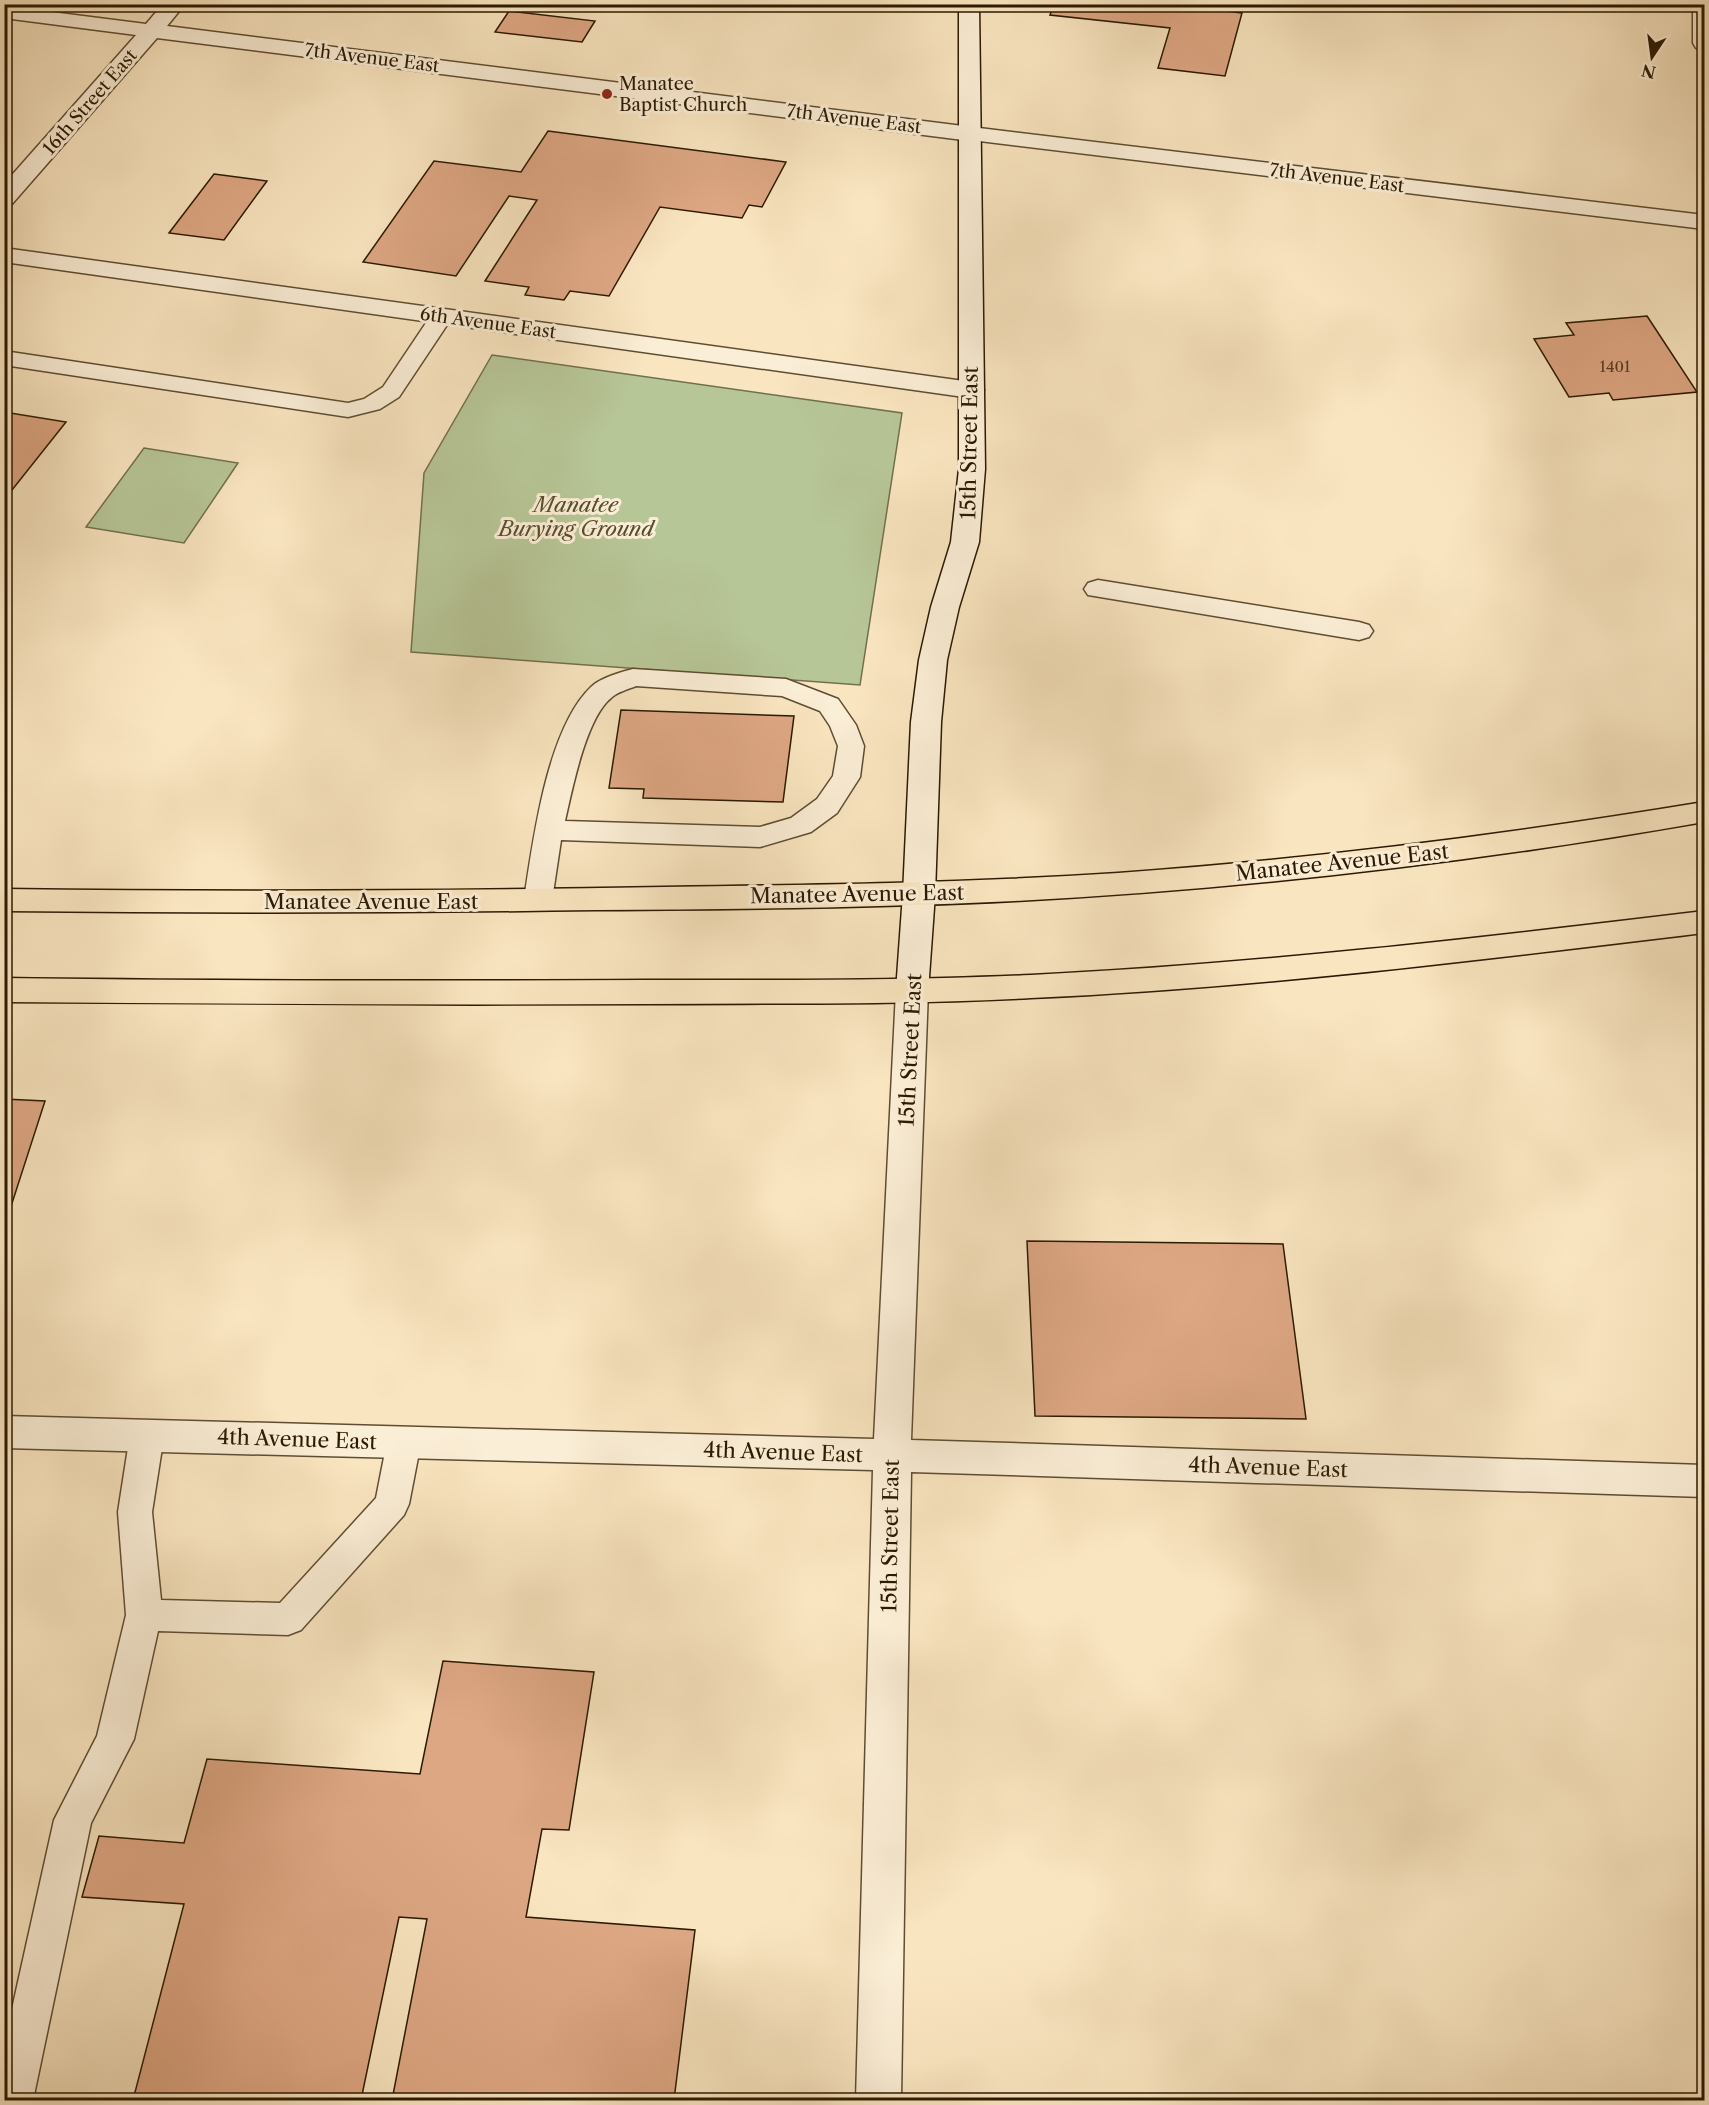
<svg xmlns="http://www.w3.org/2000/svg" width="1709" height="2105" font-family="'Libre Caslon Text',serif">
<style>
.green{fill:#b7c697;stroke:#71704c;stroke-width:1.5}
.building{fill:#dea784;stroke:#2b1a01;stroke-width:1.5}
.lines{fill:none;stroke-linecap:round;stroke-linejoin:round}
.service-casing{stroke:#5e4d31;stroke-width:3}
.pedestrian-casing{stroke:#5e4d31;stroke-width:3}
.minor-casing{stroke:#5e4d31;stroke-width:3}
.tertiary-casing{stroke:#5e4d31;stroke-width:3}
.secondary-casing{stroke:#2b1a01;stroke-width:3}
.primary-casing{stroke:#2b1a01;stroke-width:3}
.service{fill:#fbeed6;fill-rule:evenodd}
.pedestrian{fill:#fbeed6;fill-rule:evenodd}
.minor{fill:#fbeed6;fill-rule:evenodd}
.tertiary{fill:#fbeed6;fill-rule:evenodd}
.secondary{fill:#fbeed6;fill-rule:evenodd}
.primary{fill:#f9e5c0;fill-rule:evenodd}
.poi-dot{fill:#8f2418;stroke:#fbeed6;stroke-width:2}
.labels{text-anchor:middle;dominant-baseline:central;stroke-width:6;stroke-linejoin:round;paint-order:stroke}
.far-number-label{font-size:15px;fill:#583d22}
.far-street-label{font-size:18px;fill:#2b1a01;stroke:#fbeed6}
.far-poi-label{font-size:18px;fill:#2b1a01;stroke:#fbeed6;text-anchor:start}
.street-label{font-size:21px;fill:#2b1a01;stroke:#fbeed6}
.park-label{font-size:21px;font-style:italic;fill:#554e2e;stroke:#fbeed6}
</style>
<rect width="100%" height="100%" fill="#f9e5c0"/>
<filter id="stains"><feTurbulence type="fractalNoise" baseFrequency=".00333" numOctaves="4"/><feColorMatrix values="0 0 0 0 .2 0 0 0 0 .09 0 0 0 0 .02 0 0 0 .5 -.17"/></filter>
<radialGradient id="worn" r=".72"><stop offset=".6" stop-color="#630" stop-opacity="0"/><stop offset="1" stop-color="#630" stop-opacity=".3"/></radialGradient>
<g class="green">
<path d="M 492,355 L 902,413 L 860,685 L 411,652 L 424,473 Z"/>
<path d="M 144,448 L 238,463 L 184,543 L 86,527 Z"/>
</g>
<g class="building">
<path d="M 1054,4 L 1167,4 L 1242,13 L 1225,76 L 1158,68 L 1170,28 L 1050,15 Z"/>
<path d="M 509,11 L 595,21 L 582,42 L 495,32 Z"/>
<path d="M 548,131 L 786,162 L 762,207 L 749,205 L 742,218 L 660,207 L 609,296 L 570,291 L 564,300 L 525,295 L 529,287 L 485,281 L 537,200 L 509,196 L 456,276 L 363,262 L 434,161 L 521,172 Z"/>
<path d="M 214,174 L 267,181 L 224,240 L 169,233 Z"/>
<path d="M 1647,316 L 1697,392 L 1613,400 L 1609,393 L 1569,397 L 1534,339 L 1574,335 L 1566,323 Z"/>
<path d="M 4,412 L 66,422 L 4,500 Z"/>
<path d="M 621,710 L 794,716 L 783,802 L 643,798 L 644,789 L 609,788 Z"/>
<path d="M 4,1099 L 45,1101 L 4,1228 Z"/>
<path d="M 1027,1241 L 1283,1244 L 1306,1419 L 1035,1416 Z"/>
<path d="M 443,1661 L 594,1672 L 569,1830 L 542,1829 L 526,1917 L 695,1930 L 674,2100 L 392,2100 L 427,1919 L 399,1917 L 361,2100 L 133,2100 L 184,1904 L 82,1897 L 99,1836 L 184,1843 L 207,1759 L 420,1774 Z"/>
</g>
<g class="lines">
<g class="service-casing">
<g id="service">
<path d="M 442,309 L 450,311 L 453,316 L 399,397 L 380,409 L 348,417 L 4,365 L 4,351 L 348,403 L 364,399 L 383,387 L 434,311 Z"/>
<path d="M 633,669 L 786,679 L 838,699 L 856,725 L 864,746 L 860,777 L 837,813 L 811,832 L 760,847 L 561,840 L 552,900 L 548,907 L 538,910 L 528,907 L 524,900 C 533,841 547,729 591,687 C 600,678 621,672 633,669 ZM 636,686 L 782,696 L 820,711 L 830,726 L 838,746 L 833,776 L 817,799 L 791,818 L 760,827 L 565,821 C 572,790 586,718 611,698 C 617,692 629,689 636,686 Z"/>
<path d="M 147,1421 L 159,1425 L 164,1435 L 152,1512 L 161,1600 L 280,1603 L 376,1498 L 387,1442 L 392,1432 L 404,1428 L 416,1432 L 421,1442 L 409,1504 L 404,1515 L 301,1630 L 288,1635 L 158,1631 L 134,1739 L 91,1823 L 33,2100 L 4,2100 L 4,2045 L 54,1820 L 97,1736 L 126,1615 L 118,1512 L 130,1435 L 135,1425 Z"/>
</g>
</g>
<g class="pedestrian-casing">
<path id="pedestrian" d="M 1098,580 L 1359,622 L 1369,625 L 1373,631 L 1369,637 L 1359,640 L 1088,595 L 1084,589 L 1088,583 Z"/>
</g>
<g class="minor-casing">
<g id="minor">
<path d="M 163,4 L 185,4 L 167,26 L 971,127 L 979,129 L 982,134 L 979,139 L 971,141 L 157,38 L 12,204 L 4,206 L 4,184 L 136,35 L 4,18 L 4,6 L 146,24 Z"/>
<path d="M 1693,4 L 1704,4 L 1704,49 L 1696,48 L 1693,43 Z"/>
<path d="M 4,248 L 971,382 L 980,385 L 984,390 L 980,395 L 971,398 L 4,262 Z"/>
<path d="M 912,979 L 923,983 L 928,991 L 911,1440 L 1704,1465 L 1704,1497 L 911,1472 L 901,2100 L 856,2100 L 873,1470 L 4,1448 L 4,1416 L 874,1439 L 896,991 L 901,983 Z"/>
</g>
</g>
<g class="tertiary-casing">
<path id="tertiary" d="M 971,127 L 1704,215 L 1704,229 L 963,139 L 960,134 L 963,129 Z"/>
</g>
<g class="secondary-casing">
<path id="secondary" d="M 959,4 L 979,4 L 985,469 L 979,542 L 959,607 L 947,660 L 941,722 L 935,894 L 928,991 L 923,999 L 912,1003 L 901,999 L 896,991 L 903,894 L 911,722 L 919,660 L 931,607 L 951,542 L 959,469 Z"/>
</g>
<g class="primary-casing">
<g id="primary">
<path d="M 1704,802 L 1704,822 C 1477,862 1246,889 1015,901 C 876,908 736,909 596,910 C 399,913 202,913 4,911 L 4,889 C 224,892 444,891 664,887 C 815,885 966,883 1118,873 C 1314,859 1510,834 1704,802 Z"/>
<path d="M 1704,911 L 1704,933 C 1480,960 1256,988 1031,998 C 903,1005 775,1003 646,1004 C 432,1005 218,1004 4,1002 L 4,978 C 218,981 432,981 646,980 C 775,980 903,981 1031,975 C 1256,964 1480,938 1704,911 Z"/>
</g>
</g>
<use href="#service" class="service"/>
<use href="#pedestrian" class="pedestrian"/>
<use href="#minor" class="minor"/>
<use href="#tertiary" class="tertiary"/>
<use href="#secondary" class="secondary"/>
<use href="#primary" class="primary"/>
</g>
<circle class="poi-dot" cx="607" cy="94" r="6"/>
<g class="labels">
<g class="far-number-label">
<text x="1615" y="366">1401</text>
</g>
<g class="far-street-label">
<text transform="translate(372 58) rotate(7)">7th Avenue East</text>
<text transform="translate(90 102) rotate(-49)">16th Street East</text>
<text transform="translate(854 119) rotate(7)">7th Avenue East</text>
<text transform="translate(1337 178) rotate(7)">7th Avenue East</text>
<text transform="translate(488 323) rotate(8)">6th Avenue East</text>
</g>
<g class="far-poi-label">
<text x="619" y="84">Manatee<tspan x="619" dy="21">Baptist Church</tspan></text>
</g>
<g class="street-label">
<text transform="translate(969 443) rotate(-89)">15th Street East</text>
<text transform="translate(1342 862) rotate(-6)">Manatee Avenue East</text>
<text transform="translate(857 894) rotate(-1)">Manatee Avenue East</text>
<text x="371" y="901">Manatee Avenue East</text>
<text transform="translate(910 1050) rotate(-87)">15th Street East</text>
<text transform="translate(297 1439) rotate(2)">4th Avenue East</text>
<text transform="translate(783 1452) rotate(2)">4th Avenue East</text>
<text transform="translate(1268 1467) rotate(2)">4th Avenue East</text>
<text transform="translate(890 1536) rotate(-89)">15th Street East</text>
</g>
<g class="park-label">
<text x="576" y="504">Manatee<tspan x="576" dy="24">Burying Ground</tspan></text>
</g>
</g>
<rect width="1709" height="2105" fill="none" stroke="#f9e5c0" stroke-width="24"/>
<rect x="6" y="6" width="1697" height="2093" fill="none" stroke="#2b1a01" stroke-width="3"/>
<rect x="12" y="12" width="1685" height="2081" fill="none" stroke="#2b1a01" stroke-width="1.5"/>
<g transform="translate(1652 57) rotate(193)" stroke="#fbeed6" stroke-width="4.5" paint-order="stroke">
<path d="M0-4.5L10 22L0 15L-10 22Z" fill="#2b1a01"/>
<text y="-9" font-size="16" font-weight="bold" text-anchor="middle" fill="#2b1a01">N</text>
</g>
<rect width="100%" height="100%" filter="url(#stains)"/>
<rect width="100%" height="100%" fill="url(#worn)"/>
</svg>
